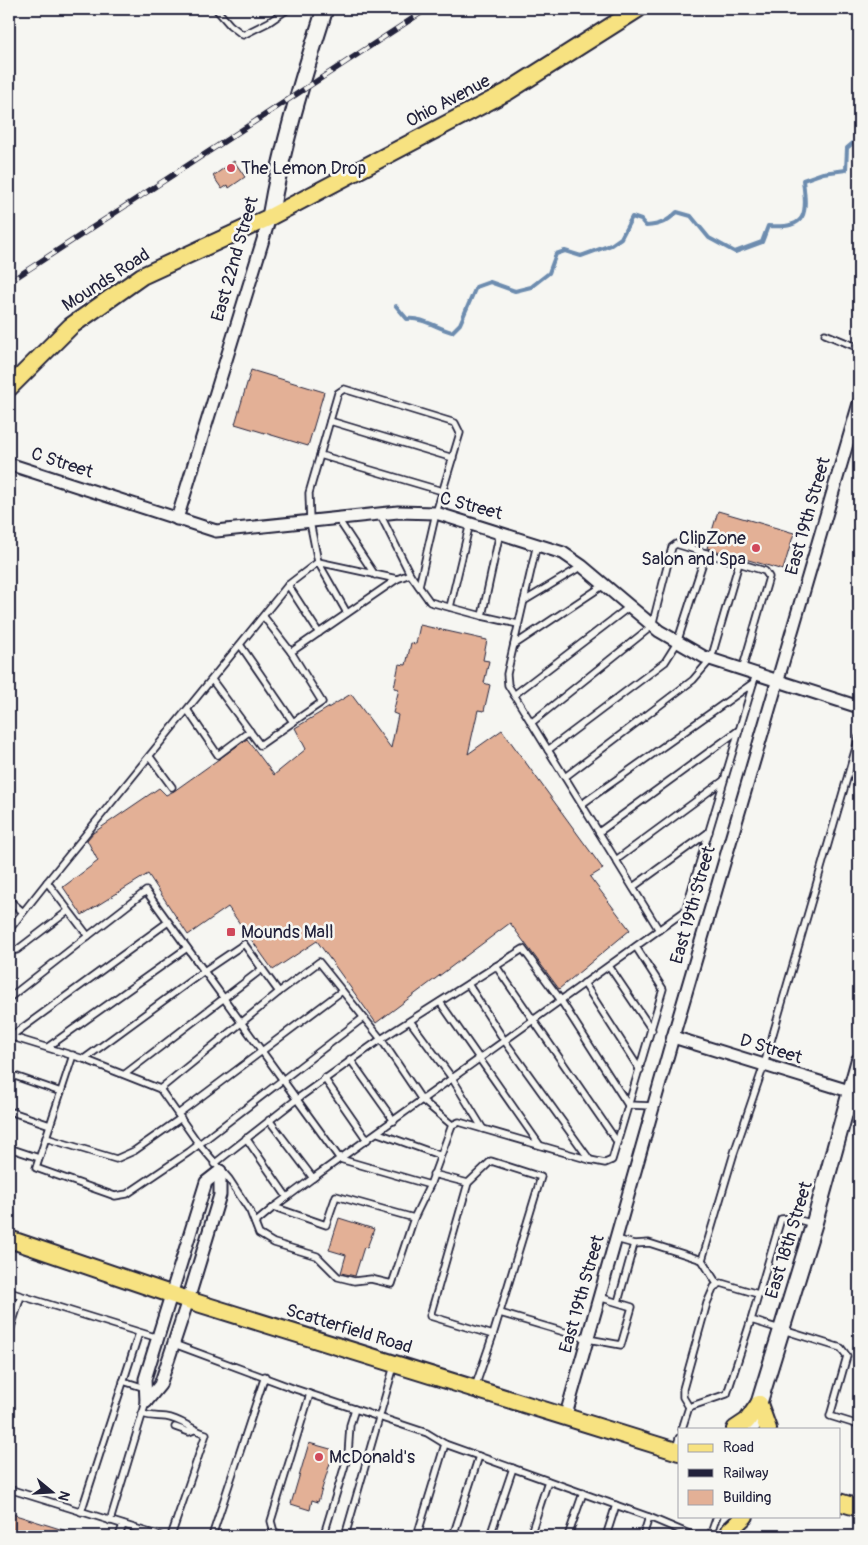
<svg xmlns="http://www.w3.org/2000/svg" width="868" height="1545" font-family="Pangolin,sans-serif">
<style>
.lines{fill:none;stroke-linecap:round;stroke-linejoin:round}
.stream{stroke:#6d8caf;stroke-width:4}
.building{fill:#e3b096;stroke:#22223b}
.lane-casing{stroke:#22223b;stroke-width:9}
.street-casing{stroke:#22223b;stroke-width:15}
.secondary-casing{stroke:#22223b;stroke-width:19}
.primary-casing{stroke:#22223b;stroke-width:20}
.lane{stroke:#f6f6f2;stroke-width:5.5}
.street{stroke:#f6f6f2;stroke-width:11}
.secondary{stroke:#f6f6f2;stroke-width:15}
.primary{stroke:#f7e281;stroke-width:16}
.rail-casing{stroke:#22223b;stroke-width:5.5}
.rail{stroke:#f6f6f2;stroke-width:4;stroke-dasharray:11;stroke-linecap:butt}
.poi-dot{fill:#d1495b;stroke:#f6f6f2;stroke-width:2}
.labels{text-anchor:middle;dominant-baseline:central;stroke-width:5;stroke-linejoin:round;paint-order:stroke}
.street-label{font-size:18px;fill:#22223b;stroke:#f6f6f2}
.poi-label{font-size:18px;fill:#22223b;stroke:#f6f6f2;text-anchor:start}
</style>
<rect width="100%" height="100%" fill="#f6f6f2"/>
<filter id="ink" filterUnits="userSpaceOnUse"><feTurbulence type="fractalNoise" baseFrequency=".02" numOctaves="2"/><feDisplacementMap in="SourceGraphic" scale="10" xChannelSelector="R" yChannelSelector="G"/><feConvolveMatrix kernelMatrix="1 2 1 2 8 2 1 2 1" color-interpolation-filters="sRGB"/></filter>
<g filter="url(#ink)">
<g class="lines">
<path class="stream" d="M 396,306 L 407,319 C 422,317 437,328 452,332 L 460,324 L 476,287 L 490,282 L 515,291 L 531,287 L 549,273 L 556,254 L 565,251 L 581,256 L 611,245 L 621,238 L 632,217 L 641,220 L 646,226 C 660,225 667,222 677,212 L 691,216 L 709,238 L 735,252 L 762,242 L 768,226 C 808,229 807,214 803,180 L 823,173 L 846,170 L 847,148 L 859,138"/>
</g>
<g class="building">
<path d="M 234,161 L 245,177 L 229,188 L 228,185 L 222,189 L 213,176 Z"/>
<path d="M 251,370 L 324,392 L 308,446 L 235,424 Z"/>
<path d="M 718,511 L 794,533 L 783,570 L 707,548 Z"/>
<path d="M 420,625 L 487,640 L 483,660 L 489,661 L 484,683 L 490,685 L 484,711 L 478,710 L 468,754 L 502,730 L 603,869 L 590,877 L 630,930 L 559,989 L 510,923 L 376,1023 L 317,941 L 273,970 L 228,907 L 188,935 L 148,874 L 82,915 L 63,887 L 98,861 L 87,840 L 93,833 L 159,788 L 166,795 L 174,791 L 247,739 L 274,775 L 306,749 L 295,728 L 351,694 L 391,748 L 398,715 L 393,713 L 399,689 L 394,688 L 399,664 L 406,665 L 411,643 L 416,644 Z"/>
<path d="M 339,1218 L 374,1229 L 367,1248 L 364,1247 L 355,1276 L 341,1273 L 346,1255 L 329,1250 Z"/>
<path d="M 309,1443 L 334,1450 L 318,1502 L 312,1500 L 310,1510 L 291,1504 Z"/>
<path d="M 9,1513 L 76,1534 L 75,1536 L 9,1536 Z"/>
</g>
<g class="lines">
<g class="lane-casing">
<g id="lane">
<path d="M 216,9 L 230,25 L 243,35 L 269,22 L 288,9"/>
<path d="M 825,334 L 859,348"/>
<path d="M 330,421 L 453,458"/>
<path d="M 320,455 L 442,491"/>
<path d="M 380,514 L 410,574"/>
<path d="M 338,519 L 375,575"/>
<path d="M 500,532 L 482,616 L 518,624"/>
<path d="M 537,544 L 507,674 L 508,685 L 659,930"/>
<path d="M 318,562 L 397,579"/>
<path d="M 318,562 L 347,613"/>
<path d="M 288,585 L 319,633"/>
<path d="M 524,601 L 582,566"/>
<path d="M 450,607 L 470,523"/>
<path d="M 264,617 L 291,652"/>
<path d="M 514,645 L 604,585"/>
<path d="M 241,646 L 293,722"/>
<path d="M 212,680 L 260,745 L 322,702 L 291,652 L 397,579 L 410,574 L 430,602 L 482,616"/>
<path d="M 514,695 L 629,607"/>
<path d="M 188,711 L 218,755 L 250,731"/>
<path d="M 531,723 L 652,626 L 672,547 L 676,544 L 765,571 L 769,577 L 742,670"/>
<path d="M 548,750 L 665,662 L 677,643 L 706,553"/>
<path d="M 150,757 L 172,787"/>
<path d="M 565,777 L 693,680 L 711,659 L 739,563"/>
<path d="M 582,804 L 753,683"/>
<path d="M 599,832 L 739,730"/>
<path d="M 616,860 L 723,781"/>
<path d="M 47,882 L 288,585 L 318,562 L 310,522 L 309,493 L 338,393 L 344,389 L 455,423 L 460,433 L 436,513 L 419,586"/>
<path d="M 633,887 L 709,832"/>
<path d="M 9,900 L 23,912"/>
<path d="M 9,930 L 47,882 L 88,936 L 146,891 L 204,971 L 244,944 L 279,992 L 319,962 L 381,1039 L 523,949 L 560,999 L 628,1105 L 653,1106"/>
<path d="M 9,951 L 17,950 L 68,911"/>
<path d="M 496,966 L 618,1143"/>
<path d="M 609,966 L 652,1030"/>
<path d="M 584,983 L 640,1070"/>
<path d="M 468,984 L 504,1040 L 590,1160"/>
<path d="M 9,998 L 88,936"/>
<path d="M 440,1002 L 539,1144"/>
<path d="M 410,1021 L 452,1078 L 483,1129"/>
<path d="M 9,1036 L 84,1059 L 160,1089 L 198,1143 L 229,1179 L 250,1211 L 259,1234 L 274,1243 L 317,1256 L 338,1277 L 354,1281 L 371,1279 L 392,1284 L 414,1218 L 430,1185 L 452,1125 L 459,1122 L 590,1160 L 605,1163 L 612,1160 L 663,989 L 636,947"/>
<path d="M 10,1037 L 168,922"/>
<path d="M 48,1047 L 187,948"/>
<path d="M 73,1055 L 36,1168 L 115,1196 L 127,1194 L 189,1152 L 363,1018"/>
<path d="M 84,1059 L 204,971 L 340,1159 L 430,1185"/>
<path d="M 350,1059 L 394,1121"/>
<path d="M 9,1074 L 61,1092"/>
<path d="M 125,1074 L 262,969"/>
<path d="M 324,1078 L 367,1140"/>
<path d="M 160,1089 L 279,992"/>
<path d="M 9,1111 L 50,1125"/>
<path d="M 178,1114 L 342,991"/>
<path d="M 269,1120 L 313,1178 L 685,911 L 756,674"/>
<path d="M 378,1133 L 439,1155"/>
<path d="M 46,1138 L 116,1159 L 134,1151 L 181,1118"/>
<path d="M 246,1138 L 287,1197"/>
<path d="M 9,1148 L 39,1158"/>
<path d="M 214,1164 L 297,1099 L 381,1039 L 422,1100 L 452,1125"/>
<path d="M 433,1174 L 468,1183 L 430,1316 L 493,1335 L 475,1387"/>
<path d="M 468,1183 L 491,1161 L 541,1177 L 493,1335"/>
<path d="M 274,1207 L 313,1178"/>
<path d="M 255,1223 L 274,1207 L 326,1225 L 336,1196 L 414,1218"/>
<path d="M 814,1224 L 792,1218 L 781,1219 L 751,1320 L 841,1348 L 847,1356 L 830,1416 L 859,1425"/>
<path d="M 616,1239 L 634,1244 L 649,1243 L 702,1260 L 734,1153 L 764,1065 L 859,737"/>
<path d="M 702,1260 L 717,1284"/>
<path d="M 9,1292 L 158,1338"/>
<path d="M 618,1302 L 634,1244"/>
<path d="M 500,1313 L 588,1339 L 621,1345 L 632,1307 L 599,1297"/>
<path d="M 9,1334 L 21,1296"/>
<path d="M 174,1344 L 295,1389 L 427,1433 L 445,1444 L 649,1517 L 694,1536"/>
<path d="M 123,1381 L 145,1388"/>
<path d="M 689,1407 L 683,1397 L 683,1389 L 707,1303 L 714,1287 L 721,1283 L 758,1294"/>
<path d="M 689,1407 L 727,1394 L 751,1320"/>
<path d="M 142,1414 C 152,1417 157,1416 166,1417 C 181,1419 192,1430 206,1434 L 171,1536"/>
<path d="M 175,1427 L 189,1432 L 194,1430"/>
<path d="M 682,1429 L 689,1407"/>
<path d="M 676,1449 L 679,1438"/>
<path d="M 9,1489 L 160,1536"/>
<path d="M 81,1512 L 139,1333"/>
<path d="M 110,1521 L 146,1402"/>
<path d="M 119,1536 L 123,1525"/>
<path d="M 212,1536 L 265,1376"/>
<path d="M 287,1536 L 274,1532 L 271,1521 L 310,1394"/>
<path d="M 320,1536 L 325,1531 L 348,1455 L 350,1425 L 355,1409"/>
<path d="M 345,1536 L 394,1366"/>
<path d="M 417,1536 L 445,1444"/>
<path d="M 453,1536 L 479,1456"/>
<path d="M 490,1536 L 513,1468"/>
<path d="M 530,1536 L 548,1481"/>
<path d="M 568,1536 L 583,1493"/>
<path d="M 606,1536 L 616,1505"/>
<path d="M 643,1536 L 649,1517"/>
<path d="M 710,1536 L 717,1516"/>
<path d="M 859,1536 L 859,1534"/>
</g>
</g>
<g class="street-casing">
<g id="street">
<path d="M 9,464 L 216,531 L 398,512 L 436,513 L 563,553 L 582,566 L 659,631 L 704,657 L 859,707"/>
<path d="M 177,519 L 270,217"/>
<path d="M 673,1037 L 859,1094"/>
<path d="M 146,1402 L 145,1379 L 206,1182 L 220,1171"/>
<path d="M 146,1402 L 160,1385 L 188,1300 L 220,1195 L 220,1171"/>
<path d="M 565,1418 L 673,1037 L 859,403"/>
</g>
</g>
<g class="secondary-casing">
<g id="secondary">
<path d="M 270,217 C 282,146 303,77 325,9"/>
<path d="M 751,1429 L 814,1224 L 859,1061"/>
</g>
</g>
<g class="primary-casing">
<g id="primary">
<path d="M 9,388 L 71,326 L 142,276 L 270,217 L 507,92 L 638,9"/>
<path d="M 9,1239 L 188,1300 L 679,1452"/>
<path d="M 759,1404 L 768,1429"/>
<path d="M 735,1429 L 747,1421 L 759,1404"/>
<path d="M 839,1502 L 859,1508"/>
<path d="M 730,1530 L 745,1516"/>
</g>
</g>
<use href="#lane" class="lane"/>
<use href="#street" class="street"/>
<use href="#secondary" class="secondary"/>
<use href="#primary" class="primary"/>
<g class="rail-casing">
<path id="rail" d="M 9,282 L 427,9"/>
</g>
<use href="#rail" class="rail"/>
</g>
</g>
<g class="poi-dot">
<circle cx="231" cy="168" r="5"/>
<circle cx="756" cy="548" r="5"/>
<rect x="226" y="927" width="10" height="10" rx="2.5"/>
<circle cx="319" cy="1457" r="5"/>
</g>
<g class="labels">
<g class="street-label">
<text transform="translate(448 101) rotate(-28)">Ohio Avenue</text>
<text transform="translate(235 259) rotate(-74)">East 22nd Street</text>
<text transform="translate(106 280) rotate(-33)">Mounds Road</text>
<text transform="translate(62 463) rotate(18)">C Street</text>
<text transform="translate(471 506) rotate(15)">C Street</text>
<text transform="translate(808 516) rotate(-74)">East 19th Street</text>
<text transform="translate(693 905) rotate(-74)">East 19th Street</text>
<text transform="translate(771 1049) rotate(17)">D Street</text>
<text transform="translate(789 1240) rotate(-73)">East 18th Street</text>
<text transform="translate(582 1294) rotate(-74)">East 19th Street</text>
<text transform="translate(349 1329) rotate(17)">Scatterfield Road</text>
</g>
<g class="poi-label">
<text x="241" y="168">The Lemon Drop</text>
<text x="746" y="538" text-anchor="end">ClipZone<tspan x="746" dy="21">Salon and Spa</tspan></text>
<text x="241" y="932">Mounds Mall</text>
<text x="329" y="1457">McDonald's</text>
</g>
</g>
<rect width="868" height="1545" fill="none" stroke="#f6f6f2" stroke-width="30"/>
<rect x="15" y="15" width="838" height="1515" fill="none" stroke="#22223b" stroke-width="2" filter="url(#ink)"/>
<rect x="678" y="1428" width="162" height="90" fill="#f6f6f2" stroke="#a1a1a9"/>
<rect x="688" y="1444" width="25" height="8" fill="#f7e281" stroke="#a1a1a9"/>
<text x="723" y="1452" font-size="15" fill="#22223b">Road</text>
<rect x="688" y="1469" width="25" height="8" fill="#22223b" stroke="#a1a1a9"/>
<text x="723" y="1478" font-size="15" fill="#22223b">Railway</text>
<rect x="688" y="1490" width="25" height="15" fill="#e3b096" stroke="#a1a1a9"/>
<text x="723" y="1502" font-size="15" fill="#22223b">Building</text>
<g transform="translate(52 1492) rotate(108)" stroke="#f6f6f2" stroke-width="4" paint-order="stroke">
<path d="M0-4L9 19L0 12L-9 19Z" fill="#22223b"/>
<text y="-8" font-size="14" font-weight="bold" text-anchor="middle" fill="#22223b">N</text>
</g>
</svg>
